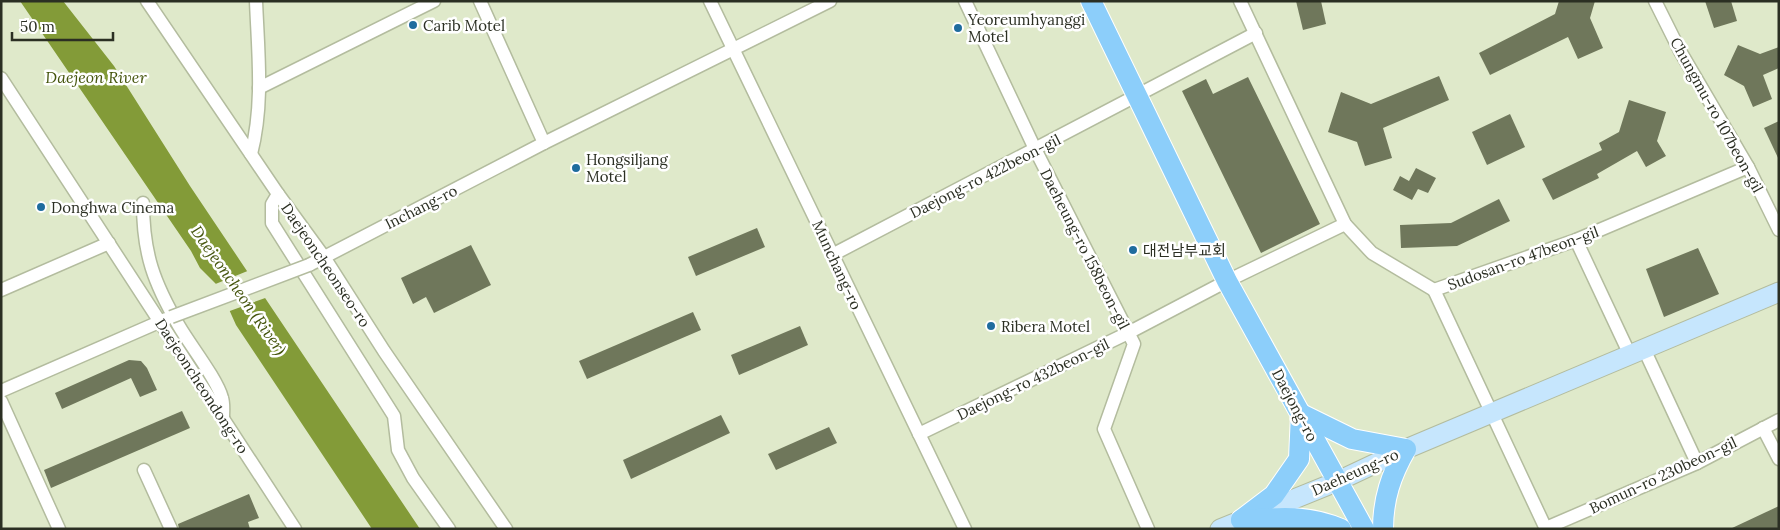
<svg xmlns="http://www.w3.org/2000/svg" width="1780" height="530" font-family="Lora,'Noto Sans KR',serif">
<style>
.water{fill:#839b38}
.pier{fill:#dfe9ca}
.building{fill:#6f775b}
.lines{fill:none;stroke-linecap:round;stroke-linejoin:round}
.minor-casing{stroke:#b3bc9e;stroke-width:15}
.secondary-casing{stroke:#b3bc9e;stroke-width:21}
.primary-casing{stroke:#fff;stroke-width:22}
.minor{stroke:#fff;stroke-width:12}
.secondary{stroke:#c6e6fd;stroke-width:19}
.primary{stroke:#8ccefa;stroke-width:20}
.minor-bridge-casing{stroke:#b3bc9e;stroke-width:15;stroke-linecap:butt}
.minor-bridge{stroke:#fff;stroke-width:12}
.poi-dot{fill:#1f6c9e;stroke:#fff;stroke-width:2}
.labels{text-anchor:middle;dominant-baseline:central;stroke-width:5;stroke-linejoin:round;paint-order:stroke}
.poi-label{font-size:15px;fill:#2b2f23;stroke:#fff;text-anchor:start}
.street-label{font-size:15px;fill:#2b2f23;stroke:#fff}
.water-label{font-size:16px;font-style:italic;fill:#45550d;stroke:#fff}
</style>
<rect width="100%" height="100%" fill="#dfe9ca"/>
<path class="water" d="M 20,1 L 63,1 L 114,66 L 190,186 L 420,529 L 372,529 L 236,325 L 219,287 L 200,268 L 191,251 Z"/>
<path class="pier" d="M 250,270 L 268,297 L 227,312 L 223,301 L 213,285 Z"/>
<g class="building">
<path d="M 1296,1 L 1321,1 L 1326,24 L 1303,30 Z"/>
<path d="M 1559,1 L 1595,1 L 1590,18 L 1603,48 L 1578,59 L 1568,37 L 1490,75 L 1479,53 L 1555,14 Z"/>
<path d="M 1705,1 L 1731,1 L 1737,21 L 1714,28 Z"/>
<path d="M 1738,45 L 1760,54 L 1779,47 L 1779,68 L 1763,75 L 1772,99 L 1753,107 L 1744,86 L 1724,75 Z"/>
<path d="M 1439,76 L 1449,100 L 1383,128 L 1392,158 L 1365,166 L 1357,142 L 1328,132 L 1341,92 L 1371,104 Z"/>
<path d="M 1248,77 L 1320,224 L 1261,253 L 1182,91 L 1206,79 L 1213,94 Z"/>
<path d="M 1629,100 L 1666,112 L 1657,141 L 1666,156 L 1646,167 L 1637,151 L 1597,174 L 1599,178 L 1553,200 L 1542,179 L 1602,150 L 1599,143 L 1619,132 Z"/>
<path d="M 1510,114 L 1525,147 L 1487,165 L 1472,132 Z"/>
<path d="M 1779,121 L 1779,160 L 1764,128 Z"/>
<path d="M 1416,168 L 1436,178 L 1428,193 L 1418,189 L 1412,200 L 1393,190 L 1400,176 L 1409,181 Z"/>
<path d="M 1499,199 L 1510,221 L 1457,246 L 1401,248 L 1400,225 L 1451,223 Z"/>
<path d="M 757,228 L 765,247 L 696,276 L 688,257 Z"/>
<path d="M 471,245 L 491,285 L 434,313 L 426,297 L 413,304 L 401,278 Z"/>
<path d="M 1698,248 L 1719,294 L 1664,317 L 1646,269 Z"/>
<path d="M 693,312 L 701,330 L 587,379 L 579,361 Z"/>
<path d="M 800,326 L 808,345 L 739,375 L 731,355 Z"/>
<path d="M 129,360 L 141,361 L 147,368 L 157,390 L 140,397 L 131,378 L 62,409 L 55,393 Z"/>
<path d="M 182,411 L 190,428 L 51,488 L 44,470 Z"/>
<path d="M 721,415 L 730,433 L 631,479 L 623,460 Z"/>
<path d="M 829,427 L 837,443 L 776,470 L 768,454 Z"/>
<path d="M 249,494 L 259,518 L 248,522 L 250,529 L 179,529 L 178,524 Z"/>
<path d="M 1779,506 L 1779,529 L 1730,529 Z"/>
</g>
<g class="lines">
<g class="minor-casing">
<g id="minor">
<path d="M 147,1 L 278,194 L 324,257 L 384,351 L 506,529"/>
<path d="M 480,1 L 544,143"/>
<path d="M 710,1 L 965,529"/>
<path d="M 965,1 L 1035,149 L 1134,344 L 1104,429 L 1148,529"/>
<path d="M 1240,1 L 1345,224 L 1372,253 L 1434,290 L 1576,240 L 1748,167"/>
<path d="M 1655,1 L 1680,51 L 1748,167 L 1779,230"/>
<path d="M 1,78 L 295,529"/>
<path d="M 259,88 L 434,1"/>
<path d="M 251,154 C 264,104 258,52 256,1"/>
<path d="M 278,194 L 272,204 L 272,223 L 394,416 L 398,450 L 413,478 L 449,529"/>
<path d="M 143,203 C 143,254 154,283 179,326 C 190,345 217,379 222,398 C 224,404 223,411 223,417"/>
<path d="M 1576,240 L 1630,355"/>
<path d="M 832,255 L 1256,33"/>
<path d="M 309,265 L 544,143 L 830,1"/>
<path d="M 1,290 L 109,243"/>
<path d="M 1434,290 L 1546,529"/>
<path d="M 1644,349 L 1697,463"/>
<path d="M 1,391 L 166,319"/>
<path d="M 1,401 L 59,529"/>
<path d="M 1763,428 L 1779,459"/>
<path d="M 919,434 L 1128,333 L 1227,281 L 1345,224"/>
<path d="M 144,470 L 171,529"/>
<path d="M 1546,528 L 1697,463 L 1779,420"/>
</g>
</g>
<g class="secondary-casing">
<path id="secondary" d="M 1220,529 L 1336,482 L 1406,449 L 1779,292"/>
</g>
<g class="primary-casing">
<g id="primary">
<path d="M 1091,1 L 1227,281 L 1364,529"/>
<path d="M 1301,414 L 1352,439 L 1406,449 C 1391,475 1383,499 1383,529"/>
<path d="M 1241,520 L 1274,495 L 1299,459 L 1301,414"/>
<path d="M 1241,520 C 1278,518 1306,514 1341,529"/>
</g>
</g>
<use href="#minor" class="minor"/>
<use href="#secondary" class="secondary"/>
<use href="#primary" class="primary"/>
<g class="minor-bridge-casing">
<path id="minor-bridge" d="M 171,317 L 309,265"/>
</g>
<use href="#minor-bridge" class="minor-bridge"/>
</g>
<g class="poi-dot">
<circle cx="413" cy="25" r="5"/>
<circle cx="958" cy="28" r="5"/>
<circle cx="576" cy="168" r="5"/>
<circle cx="41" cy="207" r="5"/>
<circle cx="1133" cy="250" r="5"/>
<circle cx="991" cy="326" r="5"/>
</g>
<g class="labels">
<g class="poi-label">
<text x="968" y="19">Yeoreumhyanggi<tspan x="968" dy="17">Motel</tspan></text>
<text x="423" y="25">Carib Motel</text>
<text x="586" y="159">Hongsiljang<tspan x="586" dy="17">Motel</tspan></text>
<text x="51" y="207">Donghwa Cinema</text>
<text x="1143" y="250">대전남부교회</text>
<text x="1001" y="326">Ribera Motel</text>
</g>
<g class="street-label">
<text transform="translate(1717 115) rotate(61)">Chungmu-ro 107beon-gil</text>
<text transform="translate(985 176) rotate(-27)">Daejong-ro 422beon-gil</text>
<text transform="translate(421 207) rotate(-27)">Inchang-ro</text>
<text transform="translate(1085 249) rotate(63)">Daeheung-ro 158beon-gil</text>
<text transform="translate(1523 258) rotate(-20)">Sudosan-ro 47beon-gil</text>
<text transform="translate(326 265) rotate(56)">Daejeoncheonseo-ro</text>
<text transform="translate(837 265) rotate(65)">Munchang-ro</text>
<text transform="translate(1033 379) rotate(-26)">Daejong-ro 432beon-gil</text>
<text transform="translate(202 386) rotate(57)">Daejeoncheondong-ro</text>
<text transform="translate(1295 405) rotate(62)">Daejong-ro</text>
<text transform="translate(1355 472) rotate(-24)">Daeheung-ro</text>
<text transform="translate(1663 475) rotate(-25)">Bomun-ro 230beon-gil</text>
</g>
<g class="water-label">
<text x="96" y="77">Daejeon River</text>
<text transform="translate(239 290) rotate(55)">Daejeoncheon (River)</text>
</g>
</g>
<rect width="1780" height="530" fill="none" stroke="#2b2f23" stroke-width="5"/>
<path d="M12 32v8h101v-8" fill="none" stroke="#2b2f23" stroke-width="2.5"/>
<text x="20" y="32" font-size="15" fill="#2b2f23" stroke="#ffffff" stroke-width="4" paint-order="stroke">50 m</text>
</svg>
